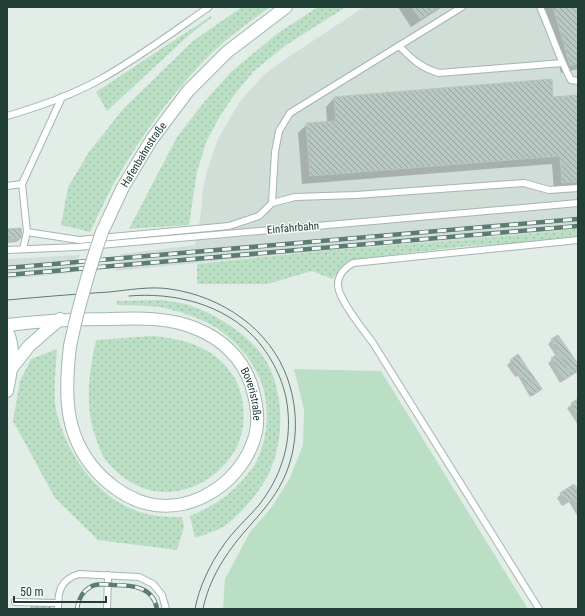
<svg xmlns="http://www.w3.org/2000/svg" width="585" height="616" font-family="'Roboto Condensed',sans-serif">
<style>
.built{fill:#d1ddd7}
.grass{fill:url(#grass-dots)}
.garden{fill:#bbdfc4}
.shadow{fill:#0003}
.building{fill:url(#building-back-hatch);stroke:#b5c7bf}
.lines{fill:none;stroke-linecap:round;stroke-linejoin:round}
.service-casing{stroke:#a5b5af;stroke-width:8}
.secondary-casing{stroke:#a0b9b0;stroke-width:14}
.service{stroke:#fff;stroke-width:6}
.secondary{stroke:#fff;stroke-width:12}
.tram{stroke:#5c7b72;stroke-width:1}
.rail-casing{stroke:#5c7b72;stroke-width:4.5}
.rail{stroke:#f3f9f6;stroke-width:3;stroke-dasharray:9;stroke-linecap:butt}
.secondary-bridge-casing{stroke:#a0b9b0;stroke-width:14;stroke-linecap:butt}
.secondary-bridge{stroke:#fff;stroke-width:12}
.labels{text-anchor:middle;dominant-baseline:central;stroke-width:3;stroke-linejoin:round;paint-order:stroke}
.street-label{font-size:11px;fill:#223f37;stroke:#f3f9f6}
</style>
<defs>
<pattern id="grass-dots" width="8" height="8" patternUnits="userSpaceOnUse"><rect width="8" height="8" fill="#bbdfc4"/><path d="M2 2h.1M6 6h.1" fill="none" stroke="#a0c0a9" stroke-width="1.8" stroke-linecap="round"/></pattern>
<pattern id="building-back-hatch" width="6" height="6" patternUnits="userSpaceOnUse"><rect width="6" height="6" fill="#b8c8c1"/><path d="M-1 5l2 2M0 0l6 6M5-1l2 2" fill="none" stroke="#95a49e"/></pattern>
</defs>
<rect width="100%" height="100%" fill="#e3ede8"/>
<g class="built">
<path d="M 364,7 L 578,7 L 578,229 L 468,240 L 332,250 L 115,271 L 121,254 L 195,245 L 200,219 L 203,189 L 207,171 L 218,139 L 233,113 L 241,100 L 264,75 L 278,64 Z"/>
<path d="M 80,255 L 72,273 L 7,279 L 7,259 Z"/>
</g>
<g class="grass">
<path d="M 242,7 L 270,7 C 251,21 232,34 215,50 C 176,87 144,132 117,178 C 107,195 99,214 90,232 L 61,225 L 68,187 L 89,152 L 124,108 L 193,41 Z"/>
<path d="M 318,7 L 346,7 L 286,45 L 254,71 L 235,94 L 220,116 L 206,142 L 197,172 L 189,225 L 129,229 L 177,137 L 205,101 L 231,72 L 278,33 Z"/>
<path d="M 211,16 L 211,18 L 188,36 L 107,111 L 96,92 Z"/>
<path d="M 578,229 L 578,241 L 469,246 L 350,260 L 332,279 L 312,271 L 267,284 L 197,284 L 197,264 L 332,250 L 468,240 Z"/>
<path d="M 163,300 C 171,302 181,302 189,305 C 213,313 244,332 260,352 C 284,383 286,435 270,471 C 262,489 242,513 226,525 C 218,531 205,534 195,538 L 190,516 C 213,506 230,496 246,476 C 249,472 253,468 255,464 C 268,441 270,409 262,384 C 253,358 230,334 206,322 C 191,315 175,310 160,307 C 146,305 131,306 117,305 L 117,301 Z"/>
<path d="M 151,336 C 185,338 216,348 234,377 C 243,392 245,411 243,427 C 237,467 194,498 154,491 C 135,488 115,473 104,458 C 101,452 98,445 96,438 C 84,406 89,373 96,340 Z"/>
<path d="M 57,349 C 56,367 53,393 56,410 C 67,457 102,506 152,515 C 161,517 172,517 182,517 L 184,527 L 177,550 L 98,540 L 55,498 L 13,421 L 20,381 L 31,359 Z"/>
</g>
<path class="garden" d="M 294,369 L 381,371 L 528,609 L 223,609 L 225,579 L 250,532 L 271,508 L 290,478 L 303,445 L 304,410 Z"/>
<g class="shadow">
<path d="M 398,7 L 442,7 L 411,27 Z"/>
<path d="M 543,7 L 578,7 L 578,69 L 561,73 Z"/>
<path d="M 334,98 L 578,105 L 578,187 L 554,191 L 552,164 L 302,184 L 298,133 L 307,124 L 327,122 L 326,107 Z"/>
<path d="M 7,230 L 21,238 L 17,242 L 7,243 Z"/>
<path d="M 552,340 L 578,366 L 578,370 L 576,373 L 560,383 L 548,363 L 556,356 L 548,344 Z"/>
<path d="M 518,355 L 540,389 L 530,397 L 518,376 L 515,377 L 507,365 Z"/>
<path d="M 578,400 L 578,425 L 567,408 Z"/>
<path d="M 578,492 L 578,517 L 569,502 L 562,506 L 557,498 L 561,494 Z"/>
</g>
<g class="building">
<path d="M 412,7 L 439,7 L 420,19 Z"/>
<path d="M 553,7 L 578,7 L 578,63 L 570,66 Z"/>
<path d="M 552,79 L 553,97 L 578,95 L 578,182 L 562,183 L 560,156 L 310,176 L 306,123 L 336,121 L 334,97 Z"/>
<path d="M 21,228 L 22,238 L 7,239 L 7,229 Z"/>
<path d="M 558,335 L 578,364 L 578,371 L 571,375 L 551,339 Z"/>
<path d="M 518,354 L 528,369 L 519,374 L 510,360 Z"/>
<path d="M 558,354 L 571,375 L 564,379 L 551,358 Z"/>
<path d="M 528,369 L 536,380 L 527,386 L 519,374 Z"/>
<path d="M 536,380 L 542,389 L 532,396 L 526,387 Z"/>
<path d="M 578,399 L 578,415 L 571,403 Z"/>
<path d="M 574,484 L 578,490 L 578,506 L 573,498 L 566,503 L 560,493 Z"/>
<path d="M 31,605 L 51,606 L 51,609 L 31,609 Z"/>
</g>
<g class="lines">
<g class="service-casing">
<g id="service">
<path d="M 462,7 L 290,113 L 279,131 L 275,152 L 272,203 L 295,197 L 356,195 L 524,183 L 549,190 L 578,188"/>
<path d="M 540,7 C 551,31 558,56 571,80 L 578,81"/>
<path d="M 399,46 C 412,59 421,68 439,73 L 562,63"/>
<path d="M 7,116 C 38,107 70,96 99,80 C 137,59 173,32 209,7"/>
<path d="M 7,186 L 22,184"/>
<path d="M 27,232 L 79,240 L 229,226 L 259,216 L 272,203"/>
<path d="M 23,249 L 27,232 L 22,184 L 62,97"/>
<path d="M 7,250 L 77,247 L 578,203"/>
<path d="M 15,602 L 58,603"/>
<path d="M 58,609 C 58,591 60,580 79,574 L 139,577 L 153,584 L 162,595 L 166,609"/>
<path d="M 107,609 L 108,575"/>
<path d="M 539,609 L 373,343 C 364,331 338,299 338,285 C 338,274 345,268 353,263 L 578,240"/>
</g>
</g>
<g class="secondary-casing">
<g id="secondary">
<path id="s1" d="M 102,232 L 123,187 L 152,139 L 188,91 L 227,52 L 286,7"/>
<path id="s2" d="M 7,325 C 41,321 75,319 109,319 C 138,318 170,317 197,329 C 222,339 242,358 251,384 C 256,400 260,419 255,436 C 243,480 195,514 149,504 C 131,500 116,490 103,478 C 64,441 64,396 70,346"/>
<path d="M 7,331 C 16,350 11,371 7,391"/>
<path d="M 11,369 L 29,346 L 60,319"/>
</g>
</g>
<use href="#service" class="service"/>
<use href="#secondary" class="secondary"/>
<g class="tram">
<path d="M 129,296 C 174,292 224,304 256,339 C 274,360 286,385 288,412 C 291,446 280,478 259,505 C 247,519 233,531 223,546 C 210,564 199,587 195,609"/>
<path d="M 7,300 C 41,297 75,294 109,292 C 129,290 150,286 170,289 C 221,296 271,329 288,380 C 299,412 298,449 283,480 C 274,499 260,514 246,530 C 226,553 209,579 203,609"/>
</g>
<g class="rail-casing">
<g id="rail">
<path d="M 7,268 L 578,219"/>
<path d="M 7,275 L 578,226"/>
<path d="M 77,609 C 78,601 82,592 89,588 C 95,583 105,584 113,585 C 131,585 153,586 157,609"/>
</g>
</g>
<use href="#rail" class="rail"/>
<g class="secondary-bridge-casing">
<path id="secondary-bridge" d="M 70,346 C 78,307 89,270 102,232"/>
</g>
<use href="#secondary-bridge" class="secondary-bridge"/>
</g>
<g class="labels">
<g class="street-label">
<text stroke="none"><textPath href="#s1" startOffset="88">Hafenbahnstraße</textPath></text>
<text transform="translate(293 228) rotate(-5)">Einfahrbahn</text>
<text stroke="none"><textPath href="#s2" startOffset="281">Boveristraße</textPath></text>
</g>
</g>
<rect width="585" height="616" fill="none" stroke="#223f37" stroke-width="16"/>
<path d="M14 596v6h92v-6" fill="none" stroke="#223f37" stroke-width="2"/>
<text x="20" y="596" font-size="12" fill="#223f37" stroke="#f3f9f6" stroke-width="3" paint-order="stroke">50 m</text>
</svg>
